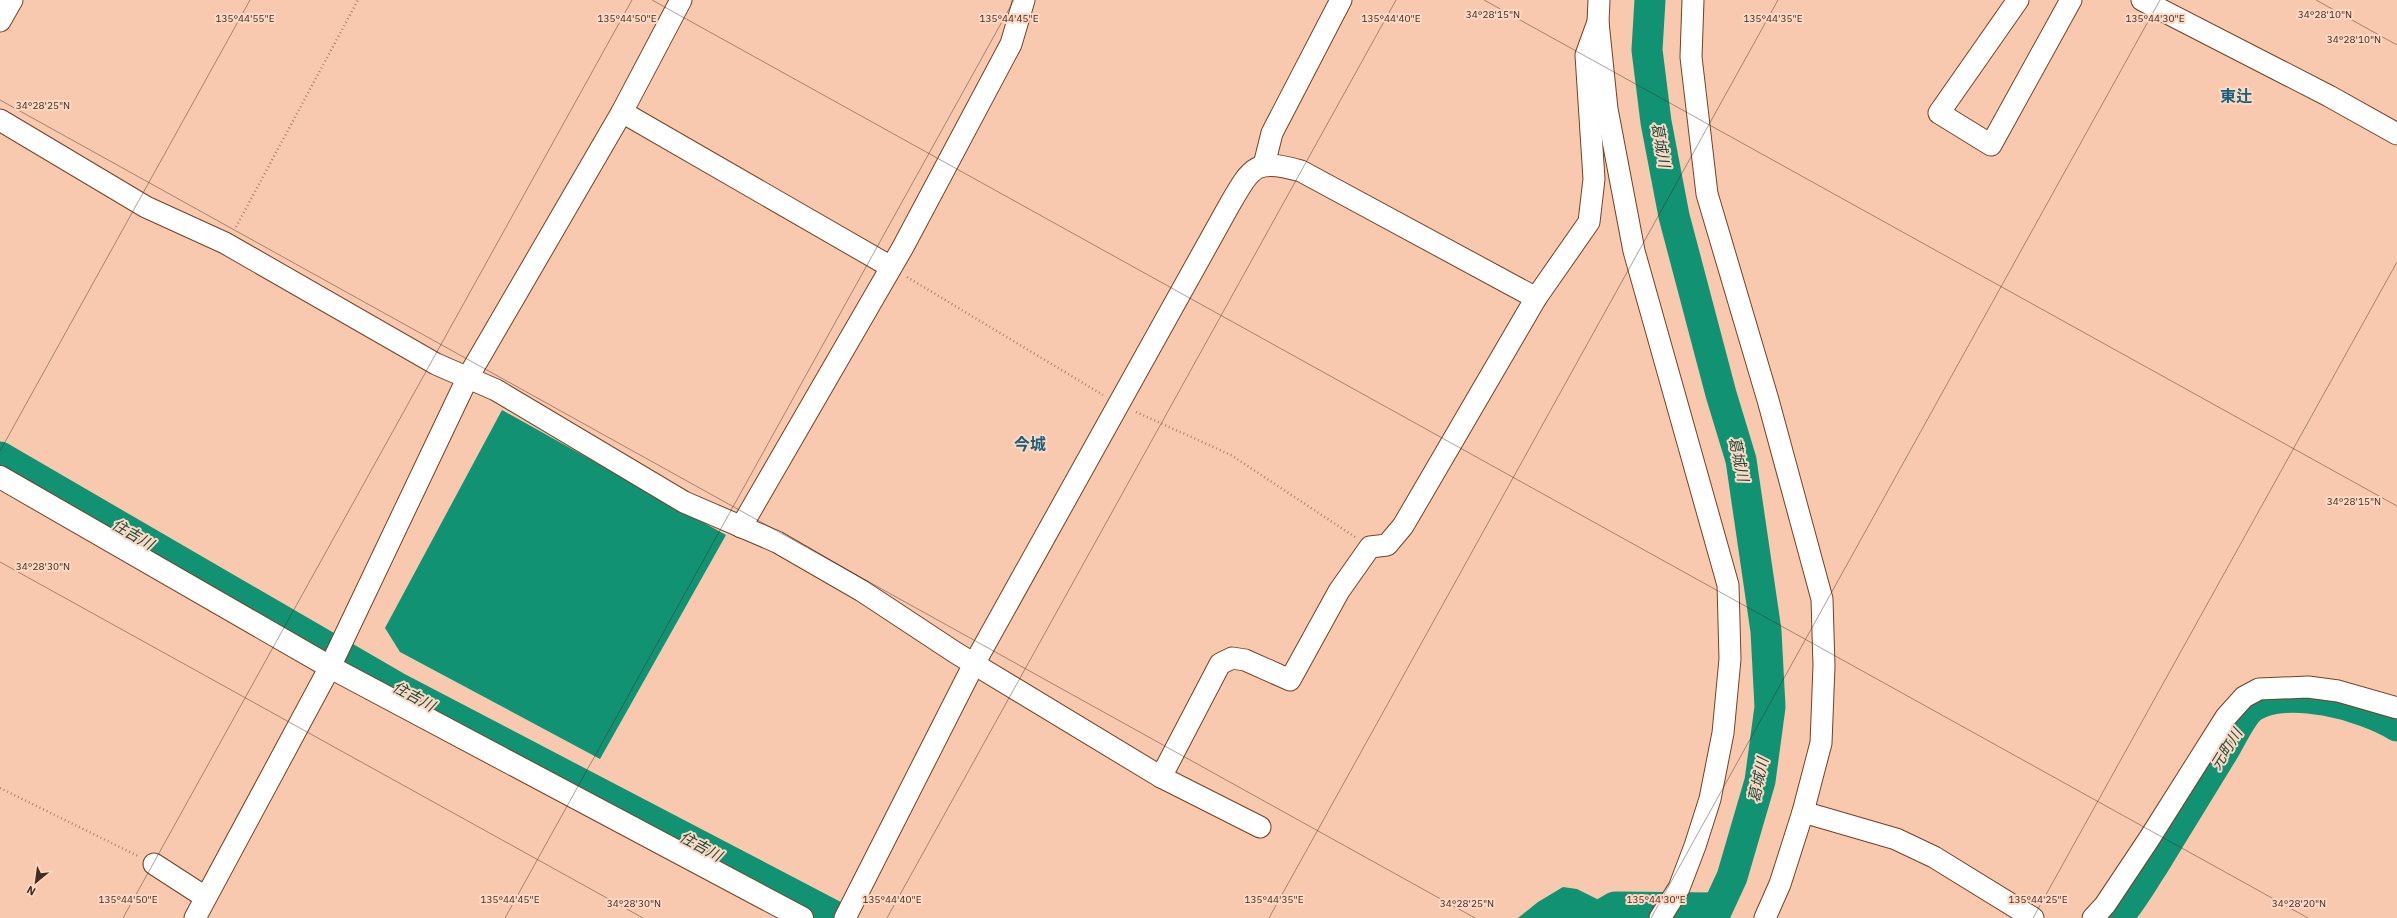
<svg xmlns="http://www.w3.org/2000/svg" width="2397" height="918" font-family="'IBM Plex Sans','Noto Sans JP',sans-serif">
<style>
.water{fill:#119273}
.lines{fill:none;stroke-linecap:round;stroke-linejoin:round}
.river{stroke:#119273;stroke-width:31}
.street-casing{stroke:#734224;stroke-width:23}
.secondary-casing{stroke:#734224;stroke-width:24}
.path{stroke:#a98570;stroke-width:2.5;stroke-dasharray:1 3;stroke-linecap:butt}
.street{stroke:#fff;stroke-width:21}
.secondary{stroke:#fff;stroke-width:22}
.ticks{fill:none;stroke:#442d20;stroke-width:1;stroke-opacity:0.45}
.labels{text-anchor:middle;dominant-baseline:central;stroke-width:4;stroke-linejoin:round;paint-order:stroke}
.water-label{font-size:15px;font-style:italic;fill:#1b4a3c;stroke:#fdd9c5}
.quarter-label{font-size:16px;font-weight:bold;fill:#195e7a;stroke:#fdd9c5}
.ticks-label{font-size:10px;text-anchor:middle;fill:#442d20;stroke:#fdd9c5;stroke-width:4;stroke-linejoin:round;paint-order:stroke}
</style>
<rect width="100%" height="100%" fill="#f8c9af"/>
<g class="water">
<path d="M 502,410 L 726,535 L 600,759 L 400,652 L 385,628 Z"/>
<path d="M 1563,887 L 1577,889 L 1611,906 L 1602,918 L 1518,918 L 1538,902 Z"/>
</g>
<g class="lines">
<g class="river">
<path d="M 1650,0 L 1647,50 L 1656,122 L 1674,216 L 1721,394 L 1741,460 L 1766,631 L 1770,707 L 1760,781 L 1732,877 L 1713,918"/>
<path d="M 0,457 L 396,687 L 838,918"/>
<path d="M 1596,918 L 1615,907 L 1717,908"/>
<path d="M 2117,918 C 2131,902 2141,884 2153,866 C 2176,829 2198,792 2221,755 C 2229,743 2241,715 2252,707 C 2286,684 2365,706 2397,726"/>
</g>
<g class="street-casing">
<g id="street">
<path d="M 1599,0 L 1598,22 L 1607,109 L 1634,251 L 1728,585 L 1730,659 L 1723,733 L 1710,799 L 1695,846 L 1679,888 L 1660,918"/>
<path d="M 1693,0 L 1691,57 L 1707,194 L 1768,400 L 1822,599 L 1824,666 L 1821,743 L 1803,812 L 1780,884 L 1765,918"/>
<path d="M 2018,0 L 1939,113 L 1991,145 L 2071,0"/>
<path d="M 2142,0 L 2329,96 L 2397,134"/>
<path d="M 0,21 L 12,0"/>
<path d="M 622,112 L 891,267"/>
<path d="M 0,120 L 146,207 L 225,243 L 436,364 L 496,390 L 684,502 L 777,542 L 862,591 L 956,653 L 1161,777 L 1260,827"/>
<path d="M 1264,165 L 1272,133 L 1341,0"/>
<path d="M 741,527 L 903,247 L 1011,44 L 1024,0"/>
<path d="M 1161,777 L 1220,664 L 1232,658 L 1245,660 L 1290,680 L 1339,591 L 1370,547 L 1387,545 L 1403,526 L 1536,298 L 1589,222 L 1594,179 L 1586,55 L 1598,22"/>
<path d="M 1803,812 L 1896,839 L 1934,857 L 2033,918"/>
<path d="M 154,864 L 205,897"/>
<path d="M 195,918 L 330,667 L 468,377 L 622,112 L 681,0"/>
<path d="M 845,918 L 974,664 L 1230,204 C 1252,166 1256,158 1301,171 L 1536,298"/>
<path d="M 2093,918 L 2105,905 L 2149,839 L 2226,717 L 2244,697 L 2259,689 L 2308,687 L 2338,691 L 2397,708"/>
</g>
</g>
<g class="secondary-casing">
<path id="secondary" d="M 0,477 L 330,667 L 802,918"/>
</g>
<g class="path">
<path d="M 236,227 L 358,0"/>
<path d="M 907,277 L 1103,395"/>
<path d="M 1136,412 L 1231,455 L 1355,537"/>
<path d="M 0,788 L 138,856"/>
</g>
<use href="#street" class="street"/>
<use href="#secondary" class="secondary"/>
</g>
<path class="ticks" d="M 652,0 L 2308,918M 1484,0 L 2397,506M 2316,0 L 2397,45M 0,100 L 1475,918M 0,451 L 250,0M 0,562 L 643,918M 123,918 L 632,0M 505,918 L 1014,0M 887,918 L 1396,0M 1269,918 L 1778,0M 1651,918 L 2160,0M 2033,918 L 2397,262"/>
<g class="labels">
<g class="water-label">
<text transform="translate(1661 145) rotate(80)">葛城川</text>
<text transform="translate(1739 459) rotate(78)">葛城川</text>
<text transform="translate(133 534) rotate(30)">住吉川</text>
<text transform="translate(414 696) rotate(28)">住吉川</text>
<text transform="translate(2226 749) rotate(-58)">元町川</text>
<text transform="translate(1758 780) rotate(-78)">葛城川</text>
<text transform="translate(701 846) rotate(28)">住吉川</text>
</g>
<g class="quarter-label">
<text x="2236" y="96">東辻</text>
<text x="1030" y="444">今城</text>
</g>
</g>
<g class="ticks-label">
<text x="1493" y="18">34°28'15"N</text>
<text x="2325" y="18">34°28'10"N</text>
<text x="245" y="22">135°44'55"E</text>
<text x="627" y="22">135°44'50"E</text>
<text x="1009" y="22">135°44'45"E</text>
<text x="1391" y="22">135°44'40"E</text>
<text x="1773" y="22">135°44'35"E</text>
<text x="2155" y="22">135°44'30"E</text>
<text x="2354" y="43">34°28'10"N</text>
<text x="43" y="109">34°28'25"N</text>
<text x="2354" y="505">34°28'15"N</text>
<text x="43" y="570">34°28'30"N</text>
<text x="128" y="903">135°44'50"E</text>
<text x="510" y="903">135°44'45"E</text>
<text x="892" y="903">135°44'40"E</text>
<text x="1274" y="903">135°44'35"E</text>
<text x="1656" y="903">135°44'30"E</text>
<text x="2038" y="903">135°44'25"E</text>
<text x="634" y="907">34°28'30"N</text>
<text x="1467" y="907">34°28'25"N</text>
<text x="2299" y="907">34°28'20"N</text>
</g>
<g transform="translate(36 882) rotate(209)" stroke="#fdd9c5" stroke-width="3" paint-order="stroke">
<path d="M0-3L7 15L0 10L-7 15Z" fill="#442d20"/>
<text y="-6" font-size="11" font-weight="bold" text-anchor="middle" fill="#442d20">N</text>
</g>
</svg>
